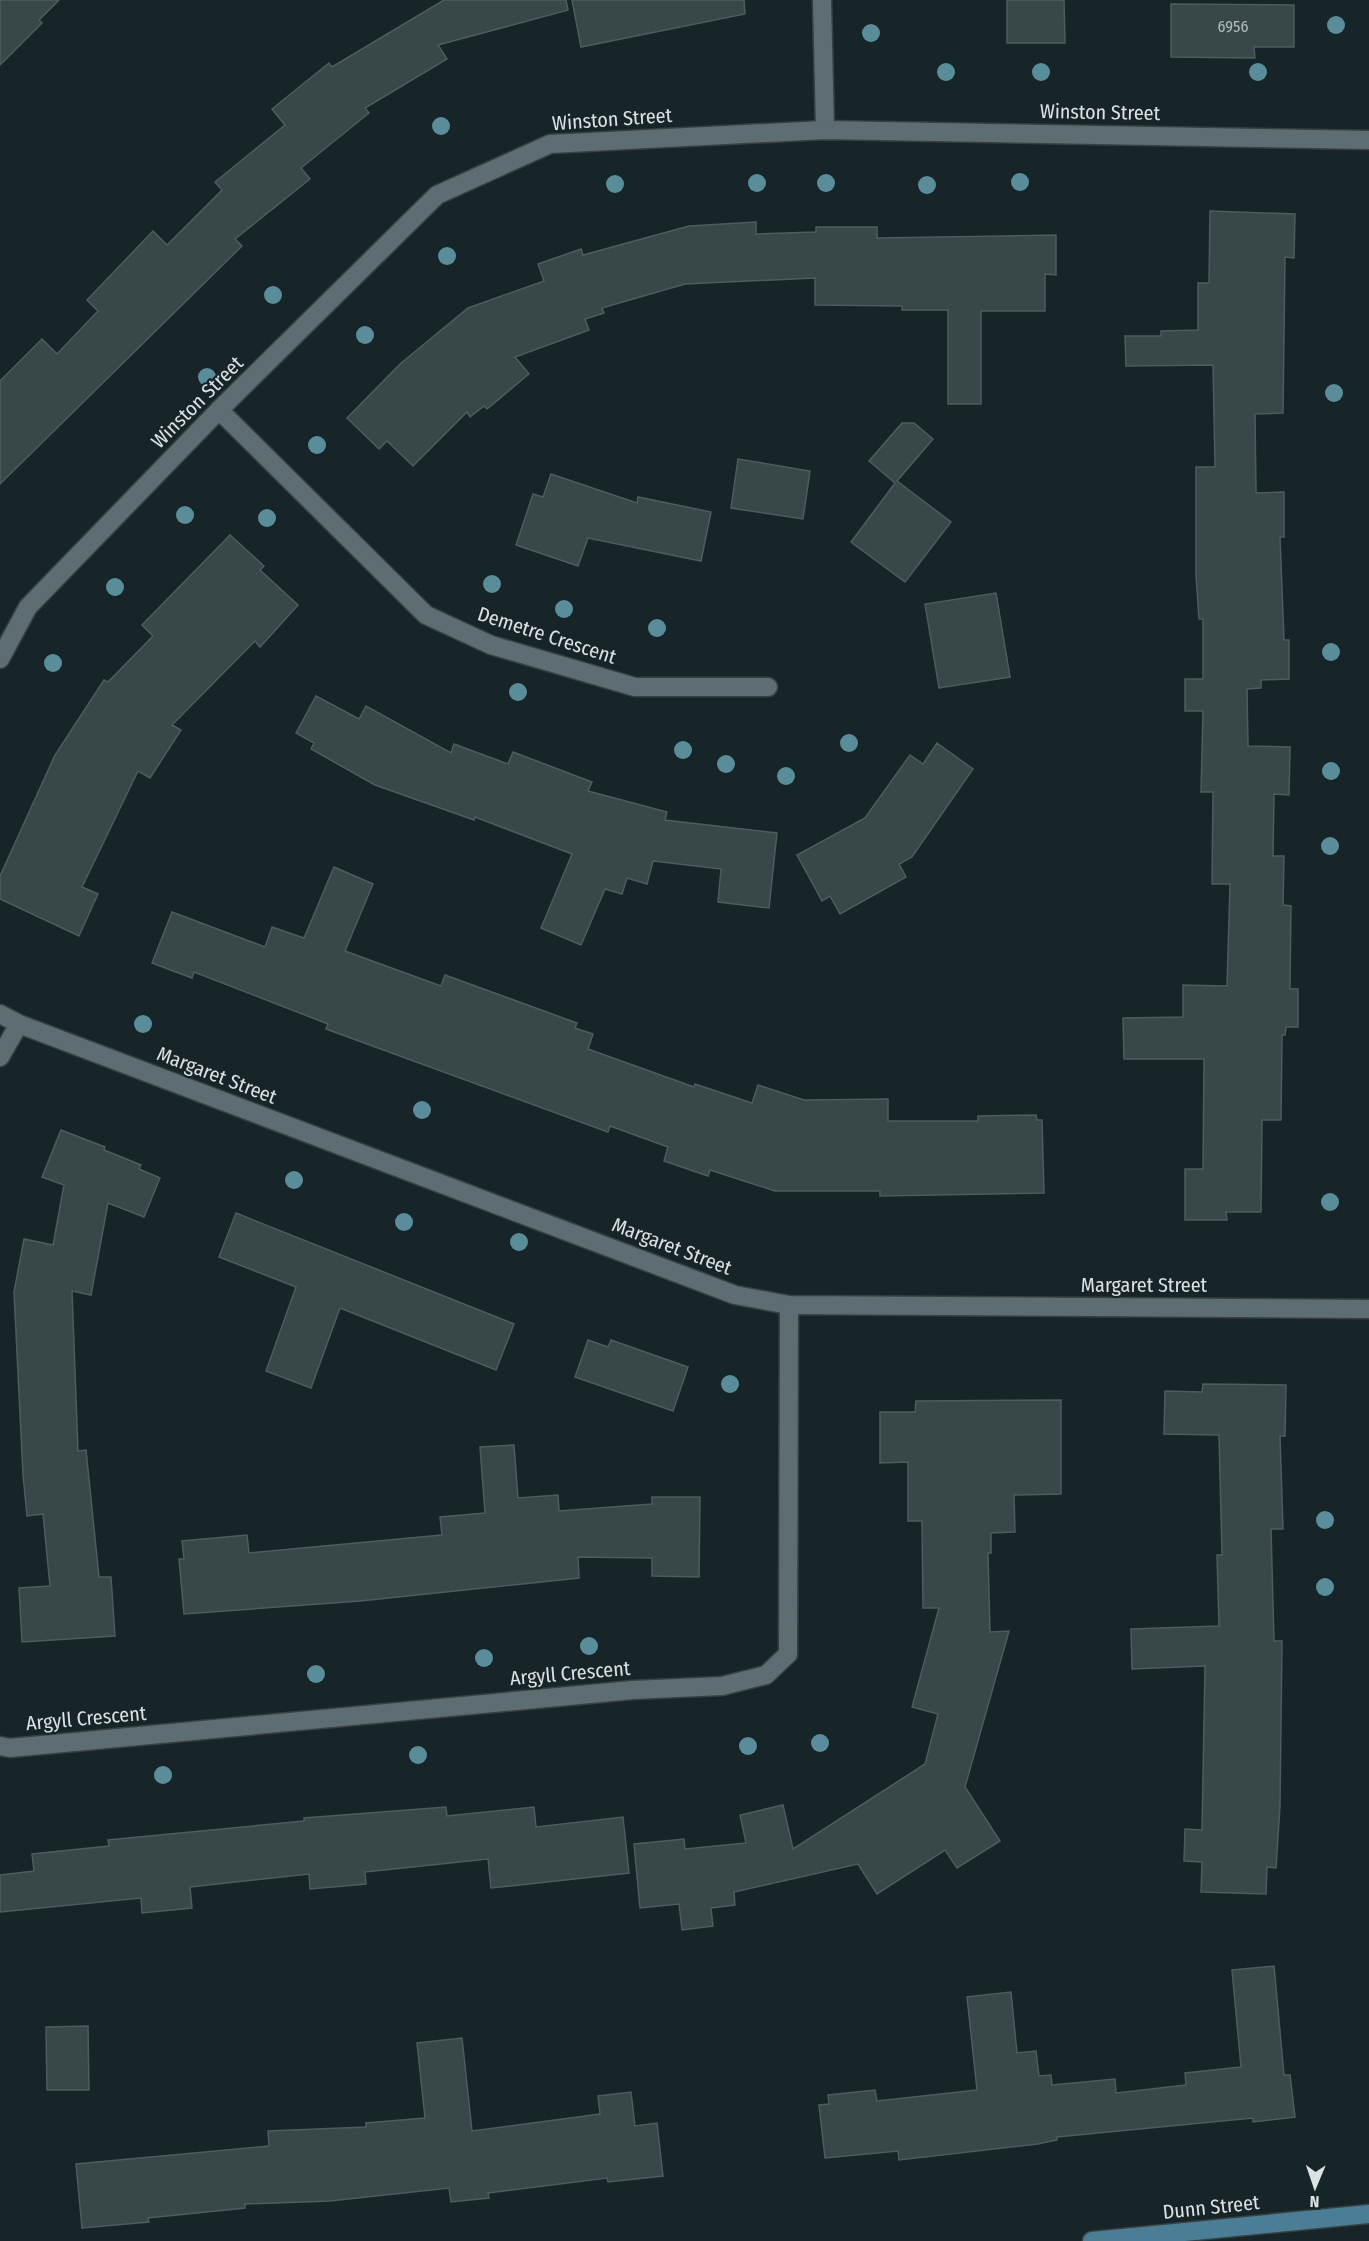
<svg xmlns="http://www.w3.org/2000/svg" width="1369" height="2241" font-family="'Fira Sans Condensed',sans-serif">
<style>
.building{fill:#384747;stroke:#4d5c5c;stroke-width:1.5}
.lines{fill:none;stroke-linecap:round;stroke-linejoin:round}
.street-casing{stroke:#374144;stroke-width:21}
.secondary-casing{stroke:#374144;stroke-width:21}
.street{stroke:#5e6d71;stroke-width:18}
.secondary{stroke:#4a7e94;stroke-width:18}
.tree{fill:#598d9a}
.labels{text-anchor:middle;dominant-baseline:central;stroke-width:4.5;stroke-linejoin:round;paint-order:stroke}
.number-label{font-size:16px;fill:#b2bbbd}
.street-label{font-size:20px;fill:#dae2e4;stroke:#182528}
</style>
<rect width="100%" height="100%" fill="#182528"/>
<g class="building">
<path d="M 0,0 L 59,0 L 39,20 L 42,23 L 0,65 Z"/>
<path d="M 444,0 L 566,0 L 568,10 L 438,45 L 447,59 L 365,108 L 369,113 L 301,168 L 310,179 L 235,239 L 242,246 L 0,484 L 0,381 L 42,339 L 57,354 L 98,311 L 87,300 L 153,231 L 167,245 L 222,190 L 215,182 L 285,125 L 272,109 L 329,63 L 332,67 Z"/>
<path d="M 572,0 L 744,0 L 745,14 L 581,47 Z"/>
<path d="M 1007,0 L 1064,0 L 1065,43 L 1007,43 Z"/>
<path d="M 1171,4 L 1294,5 L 1294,47 L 1254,47 L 1255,58 L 1171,57 Z"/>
<path d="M 1210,211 L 1295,214 L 1294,258 L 1285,257 L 1283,413 L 1255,414 L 1256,493 L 1284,492 L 1284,537 L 1280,537 L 1284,640 L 1289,640 L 1289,679 L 1261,680 L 1261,688 L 1247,689 L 1248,746 L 1290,747 L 1289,795 L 1274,794 L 1273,856 L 1284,856 L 1283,905 L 1291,906 L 1290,989 L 1298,989 L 1298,1027 L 1286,1027 L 1285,1035 L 1282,1035 L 1281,1120 L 1262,1120 L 1261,1212 L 1226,1212 L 1227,1220 L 1185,1220 L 1185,1169 L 1203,1169 L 1204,1059 L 1124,1059 L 1123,1018 L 1183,1017 L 1183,985 L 1227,986 L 1230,884 L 1212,884 L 1213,792 L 1201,792 L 1203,711 L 1185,711 L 1185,679 L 1203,679 L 1203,619 L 1199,619 L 1196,575 L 1196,467 L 1215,467 L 1213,365 L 1126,366 L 1125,336 L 1161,336 L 1161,331 L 1198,330 L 1198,283 L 1209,283 Z"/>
<path d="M 756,222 L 756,234 L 816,232 L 816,227 L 877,227 L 877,238 L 1056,235 L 1056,275 L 1045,274 L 1045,311 L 981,311 L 981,404 L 948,404 L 948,310 L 902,310 L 902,306 L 815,305 L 815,278 L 685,284 L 602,308 L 604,313 L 585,319 L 589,330 L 515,357 L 529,374 L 487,409 L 484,406 L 470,417 L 467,412 L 413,466 L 387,441 L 379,449 L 347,418 L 400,364 L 468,308 L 544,281 L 538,264 L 581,249 L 583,255 L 689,226 Z"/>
<path d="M 902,423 L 914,423 L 933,439 L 897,481 L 951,522 L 905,582 L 851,542 L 895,483 L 869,461 Z"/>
<path d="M 738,459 L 810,471 L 803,519 L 731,508 Z"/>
<path d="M 551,474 L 637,503 L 638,497 L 711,512 L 701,561 L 588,538 L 578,566 L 516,545 L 533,494 L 543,497 Z"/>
<path d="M 230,535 L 264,566 L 260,570 L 298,605 L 260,647 L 255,641 L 172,725 L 181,730 L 150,778 L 138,771 L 82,887 L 98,894 L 79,936 L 0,899 L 0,876 L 55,755 L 104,680 L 108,682 L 153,636 L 142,625 Z"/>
<path d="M 996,593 L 1010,677 L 939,688 L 925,604 Z"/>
<path d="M 316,696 L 359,719 L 366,706 L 451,753 L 454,744 L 508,764 L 513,752 L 592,782 L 588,791 L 667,812 L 665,820 L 777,833 L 769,908 L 718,902 L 721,869 L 653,861 L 647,884 L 627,878 L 622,894 L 605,889 L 581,945 L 541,928 L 572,854 L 475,817 L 474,820 L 375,785 L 311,749 L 314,743 L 296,733 Z"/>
<path d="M 937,743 L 973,769 L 912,857 L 899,864 L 906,877 L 840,914 L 830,896 L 822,901 L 797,855 L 865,818 L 910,755 L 923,764 Z"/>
<path d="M 334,867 L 373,884 L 345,951 L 441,986 L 445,975 L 577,1023 L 575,1028 L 593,1034 L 588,1049 L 694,1087 L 695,1084 L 752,1103 L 758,1085 L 804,1100 L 888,1099 L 888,1121 L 978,1121 L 978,1116 L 1036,1115 L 1037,1120 L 1042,1120 L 1044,1193 L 880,1196 L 880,1191 L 775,1191 L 710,1170 L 708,1176 L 664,1161 L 668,1147 L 610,1126 L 608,1132 L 326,1029 L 328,1024 L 194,972 L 192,978 L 152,963 L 172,912 L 265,947 L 272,927 L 304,938 Z"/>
<path d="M 61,1130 L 105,1147 L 104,1150 L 141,1165 L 139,1169 L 160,1178 L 144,1217 L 108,1203 L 91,1295 L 72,1291 L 78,1451 L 86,1450 L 99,1577 L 111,1577 L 115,1636 L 22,1642 L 19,1588 L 50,1586 L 43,1514 L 27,1516 L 23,1475 L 14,1292 L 24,1239 L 53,1245 L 64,1185 L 42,1177 Z"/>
<path d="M 236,1213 L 514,1324 L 496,1370 L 340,1308 L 311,1388 L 266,1371 L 296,1287 L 219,1257 Z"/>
<path d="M 588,1340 L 608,1347 L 611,1340 L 688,1367 L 673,1411 L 575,1377 Z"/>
<path d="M 1203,1384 L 1286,1385 L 1285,1436 L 1280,1436 L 1283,1529 L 1271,1529 L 1274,1641 L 1282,1641 L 1280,1806 L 1276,1868 L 1267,1867 L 1266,1894 L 1201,1892 L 1202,1862 L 1184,1861 L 1185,1829 L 1202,1830 L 1205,1666 L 1132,1669 L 1131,1629 L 1219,1626 L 1217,1555 L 1222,1555 L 1219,1435 L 1164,1434 L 1165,1391 L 1202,1392 Z"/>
<path d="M 1061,1400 L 1061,1494 L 1014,1495 L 1015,1532 L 991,1533 L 991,1553 L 988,1553 L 990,1632 L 1009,1631 L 965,1787 L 1000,1841 L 957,1868 L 945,1850 L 877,1894 L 858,1864 L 734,1892 L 735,1905 L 711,1908 L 713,1926 L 682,1930 L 679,1904 L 640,1908 L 634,1844 L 684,1839 L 685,1849 L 746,1843 L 740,1815 L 783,1805 L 793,1849 L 925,1764 L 938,1714 L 912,1707 L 939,1608 L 923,1608 L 922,1521 L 908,1521 L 908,1462 L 880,1463 L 880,1412 L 915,1412 L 916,1401 Z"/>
<path d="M 514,1445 L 518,1498 L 558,1495 L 559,1511 L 652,1504 L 652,1497 L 700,1497 L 699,1577 L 652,1576 L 652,1558 L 578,1557 L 579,1578 L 360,1601 L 184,1614 L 179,1559 L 184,1559 L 182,1541 L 247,1535 L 249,1553 L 442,1535 L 440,1517 L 485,1513 L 480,1447 Z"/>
<path d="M 446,1807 L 447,1816 L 534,1807 L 536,1827 L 623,1817 L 629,1873 L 491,1888 L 488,1859 L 365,1872 L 366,1884 L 310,1889 L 309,1874 L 190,1887 L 192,1908 L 142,1913 L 141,1898 L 0,1912 L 0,1875 L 34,1871 L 32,1854 L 109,1846 L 108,1840 L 304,1821 L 304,1818 Z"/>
<path d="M 1274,1966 L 1284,2075 L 1290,2075 L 1295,2117 L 1253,2122 L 1253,2118 L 1057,2137 L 1057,2140 L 1038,2144 L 899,2160 L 898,2151 L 825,2158 L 819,2105 L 829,2104 L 828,2095 L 875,2090 L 877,2101 L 977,2090 L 967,1997 L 1011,1992 L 1017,2053 L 1036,2051 L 1039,2076 L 1051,2075 L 1052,2085 L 1115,2079 L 1116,2093 L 1186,2085 L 1185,2073 L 1241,2067 L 1232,1970 Z"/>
<path d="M 88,2026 L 89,2090 L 47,2090 L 46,2027 Z"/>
<path d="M 462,2038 L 472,2131 L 600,2114 L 598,2096 L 631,2092 L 635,2126 L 657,2123 L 663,2176 L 608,2182 L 607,2178 L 488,2193 L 489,2198 L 451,2202 L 449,2188 L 330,2201 L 245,2204 L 245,2208 L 148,2218 L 149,2222 L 82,2228 L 76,2164 L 269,2146 L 268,2131 L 366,2127 L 366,2123 L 425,2118 L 417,2043 Z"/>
</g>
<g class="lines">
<g class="street-casing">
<g id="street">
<path d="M 822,0 L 825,130"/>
<path d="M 219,410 L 426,615 L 491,645 L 635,687 L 768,687"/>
<path d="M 0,659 L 28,607 L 219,410 L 437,195 L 550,144 L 825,130 L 1369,140"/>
<path d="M 0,1014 L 19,1024 L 735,1295 L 789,1305 L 1369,1309"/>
<path d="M 0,1057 L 19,1024"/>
<path d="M 0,1746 L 10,1748 L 633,1690 L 722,1686 L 766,1675 L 788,1654 L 789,1305"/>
</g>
</g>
<g class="secondary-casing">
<path id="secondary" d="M 1092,2241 L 1369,2214"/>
</g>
<use href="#street" class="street"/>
<use href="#secondary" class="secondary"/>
</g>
<g class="tree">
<circle cx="1336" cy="25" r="9"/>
<circle cx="871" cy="33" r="9"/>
<circle cx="946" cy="72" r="9"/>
<circle cx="1041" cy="72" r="9"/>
<circle cx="1258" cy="72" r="9"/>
<circle cx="441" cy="126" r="9"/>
<circle cx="1020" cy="182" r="9"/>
<circle cx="757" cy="183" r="9"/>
<circle cx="826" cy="183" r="9"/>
<circle cx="615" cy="184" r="9"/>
<circle cx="927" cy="185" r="9"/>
<circle cx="447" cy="256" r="9"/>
<circle cx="273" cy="295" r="9"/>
<circle cx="365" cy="335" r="9"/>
<circle cx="207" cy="377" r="9"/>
<circle cx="1334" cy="393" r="9"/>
<circle cx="317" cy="445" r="9"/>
<circle cx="185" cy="515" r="9"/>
<circle cx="267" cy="518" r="9"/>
<circle cx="492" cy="584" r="9"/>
<circle cx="115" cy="587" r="9"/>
<circle cx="564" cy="609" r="9"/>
<circle cx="657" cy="628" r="9"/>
<circle cx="1331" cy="652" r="9"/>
<circle cx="53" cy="663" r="9"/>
<circle cx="518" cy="692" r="9"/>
<circle cx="849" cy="743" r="9"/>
<circle cx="683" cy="750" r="9"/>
<circle cx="726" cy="764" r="9"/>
<circle cx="1331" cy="771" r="9"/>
<circle cx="786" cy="776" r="9"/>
<circle cx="1330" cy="846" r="9"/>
<circle cx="143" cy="1024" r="9"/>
<circle cx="422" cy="1110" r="9"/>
<circle cx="294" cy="1180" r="9"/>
<circle cx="1330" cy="1202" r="9"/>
<circle cx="404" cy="1222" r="9"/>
<circle cx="519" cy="1242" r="9"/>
<circle cx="730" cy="1384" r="9"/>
<circle cx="1325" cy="1520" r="9"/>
<circle cx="1325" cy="1587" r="9"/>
<circle cx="589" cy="1646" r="9"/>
<circle cx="484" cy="1658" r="9"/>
<circle cx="316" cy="1674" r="9"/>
<circle cx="820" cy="1743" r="9"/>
<circle cx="748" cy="1746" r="9"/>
<circle cx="418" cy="1755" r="9"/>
<circle cx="163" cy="1775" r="9"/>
</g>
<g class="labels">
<g class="number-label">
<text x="1233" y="26">6956</text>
</g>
<g class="street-label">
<text transform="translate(1100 112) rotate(1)">Winston Street</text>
<text transform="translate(612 119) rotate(-4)">Winston Street</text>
<text transform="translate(197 402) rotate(-45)">Winston Street</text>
<text transform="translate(547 635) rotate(18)">Demetre Crescent</text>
<text transform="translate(217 1075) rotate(21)">Margaret Street</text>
<text transform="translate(672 1246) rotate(21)">Margaret Street</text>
<text x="1144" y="1285">Margaret Street</text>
<text transform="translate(570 1673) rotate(-5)">Argyll Crescent</text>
<text transform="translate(86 1718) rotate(-5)">Argyll Crescent</text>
<text transform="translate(1211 2207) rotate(-6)">Dunn Street</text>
</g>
</g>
<g transform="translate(1315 2187) rotate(182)" stroke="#182528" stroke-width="4.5" paint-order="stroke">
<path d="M0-4.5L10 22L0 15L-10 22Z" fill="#dae2e4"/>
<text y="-9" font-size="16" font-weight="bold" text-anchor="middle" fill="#dae2e4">N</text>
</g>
</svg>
